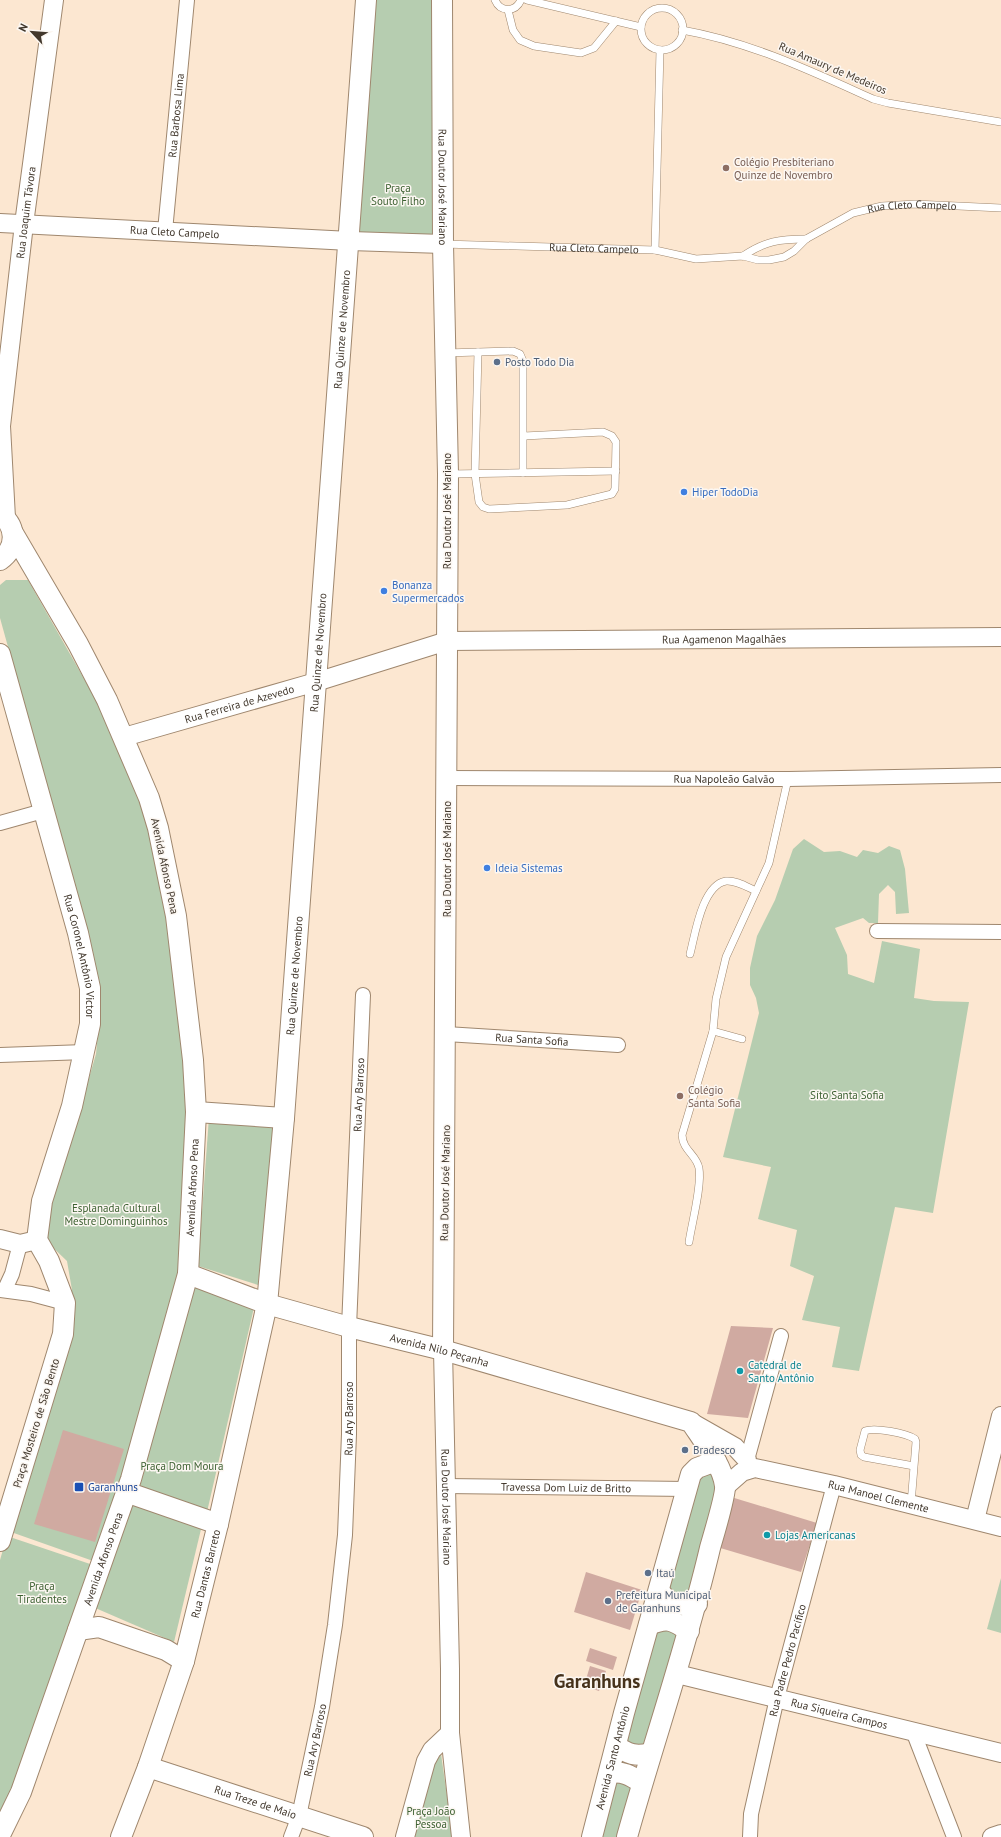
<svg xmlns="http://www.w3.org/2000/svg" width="1001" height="1837" font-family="'PT Sans',sans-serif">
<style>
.green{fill:#b6cdb0}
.building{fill:#d0aaa1}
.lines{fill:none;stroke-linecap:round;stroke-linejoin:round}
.service-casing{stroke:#9f876e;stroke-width:8}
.minor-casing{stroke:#9f876e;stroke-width:16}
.tertiary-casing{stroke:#9f876e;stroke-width:20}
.secondary-casing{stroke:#9f876e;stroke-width:22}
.service{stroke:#fff;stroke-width:7}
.minor{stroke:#fff;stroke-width:14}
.tertiary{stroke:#fff;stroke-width:18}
.secondary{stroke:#fff;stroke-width:20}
.education-dot{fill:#8d6e63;stroke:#fcf7f2;stroke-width:1.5}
.service-dot{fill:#5c6f8a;stroke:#fcf7f2;stroke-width:1.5}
.shop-dot{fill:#3f7fe0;stroke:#fcf7f2;stroke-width:1.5}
.culture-dot{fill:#0f9aa8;stroke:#fcf7f2;stroke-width:1.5}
.transit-dot{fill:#1a4fb4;stroke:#fcf7f2;stroke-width:1.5}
.labels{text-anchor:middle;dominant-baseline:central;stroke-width:3;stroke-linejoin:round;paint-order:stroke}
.street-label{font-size:11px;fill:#42382d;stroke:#fcf7f2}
.education-label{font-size:11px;fill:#785e54;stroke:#fcf7f2;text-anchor:start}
.park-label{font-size:11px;fill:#3d6132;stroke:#fcf7f2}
.service-label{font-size:11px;fill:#4e5e75;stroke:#fcf7f2;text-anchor:start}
.shop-label{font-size:11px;fill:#366cbe;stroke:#fcf7f2;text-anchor:start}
.culture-label{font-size:11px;fill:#0d838f;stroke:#fcf7f2;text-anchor:start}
.transit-label{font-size:11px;fill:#164399;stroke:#fcf7f2;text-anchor:start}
.town-label{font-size:19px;font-weight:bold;fill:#46321b;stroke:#fcf7f2}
</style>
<rect width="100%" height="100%" fill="#fce7d1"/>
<g class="green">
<path d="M 370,0 L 438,0 L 439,236 L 353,237 Z"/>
<path d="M 6,580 L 28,580 L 112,728 L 149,825 L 166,899 L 188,1051 L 182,1271 L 125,1482 L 96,1562 L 11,1532 L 68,1334 L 72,1290 L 67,1261 L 44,1239 L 46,1198 L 60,1177 L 96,1054 L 101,1000 L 93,953 L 0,618 L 0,585 Z"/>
<path d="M 804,839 L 824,852 L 840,851 L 857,857 L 863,850 L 878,853 L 889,846 L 900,850 L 905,869 L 909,913 L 896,914 L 895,892 L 888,885 L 879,894 L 878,923 L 869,923 L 863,918 L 835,928 L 847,955 L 848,974 L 874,983 L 882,941 L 920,949 L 914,998 L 934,1001 L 969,1002 L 933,1213 L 895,1207 L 859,1371 L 832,1367 L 840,1327 L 802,1320 L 814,1276 L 790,1266 L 797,1230 L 758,1219 L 771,1167 L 723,1157 L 759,1013 L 756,998 L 750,985 L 750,968 L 757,936 L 775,900 L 793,849 Z"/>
<path d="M 209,1117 L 274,1127 L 258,1285 L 198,1266 Z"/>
<path d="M 193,1287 L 255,1303 L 207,1512 L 139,1490 Z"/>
<path d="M 712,1466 L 720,1484 L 688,1599 L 666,1596 L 695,1473 Z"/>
<path d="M 131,1500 L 202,1525 L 174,1642 L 93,1607 Z"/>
<path d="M 7,1536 L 96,1566 L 7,1807 L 0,1816 L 0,1560 Z"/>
<path d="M 1001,1578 L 1001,1633 L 987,1629 Z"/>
<path d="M 664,1622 L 678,1635 L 648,1744 L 638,1750 L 624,1746 L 652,1627 Z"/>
<path d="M 432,1753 L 441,1754 L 453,1837 L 406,1837 Z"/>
<path d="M 622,1773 L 634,1790 L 621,1837 L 596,1837 L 612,1776 Z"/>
</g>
<g class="building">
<path d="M 731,1326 L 773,1328 L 748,1418 L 707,1414 Z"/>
<path d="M 63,1430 L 124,1449 L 95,1542 L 34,1524 Z"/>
<path d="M 731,1497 L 817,1523 L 801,1572 L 717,1547 Z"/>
<path d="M 586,1572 L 642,1590 L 630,1630 L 574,1612 Z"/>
<path d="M 590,1648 L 617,1657 L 613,1670 L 586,1661 Z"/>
<path d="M 590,1666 L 606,1671 L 599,1691 L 584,1686 Z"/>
</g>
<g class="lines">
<g class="service-casing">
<g id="service">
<path d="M 495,0 C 500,12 515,13 521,0"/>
<path d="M 527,0 L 641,27"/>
<circle cx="662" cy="29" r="21"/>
<path d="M 508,10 L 513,30 L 520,40 L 534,46 L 581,53 L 594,48 L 616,21"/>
<path d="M 682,30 C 750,42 811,71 873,99 L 888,103 L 1001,122"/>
<path id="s1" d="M 443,244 L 655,250 L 696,259 L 743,256 L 758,260 L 769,260 L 784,257 L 794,251 L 806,239 L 853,213 L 882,206 L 915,204 L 1001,208"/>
<path d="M 655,250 L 660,50"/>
<path d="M 743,256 C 765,241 780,239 806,239"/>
<path d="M 478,352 L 475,474 L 479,502 L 483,507 L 489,509 L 567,505 L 612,494 L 615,489 L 616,442 L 612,436 L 603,432 L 524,436"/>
<path d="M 446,353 L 513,351 L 520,354 L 523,361 L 523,473"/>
<path d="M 450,474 L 616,471"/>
<path d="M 690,954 C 695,935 702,885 726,881 C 736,880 747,887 756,891"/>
<path d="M 742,1039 L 713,1031 L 716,999 L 726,957 L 769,863 L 788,779"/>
<path d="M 689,1242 C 692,1222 702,1186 699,1168 C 696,1154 683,1151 682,1135 L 713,1031"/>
<path d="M 911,1504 L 916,1442 L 915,1439 C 906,1433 874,1427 865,1431 L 860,1450 L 861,1455 L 864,1457 L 914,1466"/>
</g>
</g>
<g class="minor-casing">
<g id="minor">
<path id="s2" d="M 165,231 L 187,0"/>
<path id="s3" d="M 447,778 L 788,779 L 1001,775"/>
<path d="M 0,823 L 43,811"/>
<path d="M 877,931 L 1001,932"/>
<path id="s4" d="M 446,1034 L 618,1045"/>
<path d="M 0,1055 L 85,1052"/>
<path d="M 5,1289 L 12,1274 L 20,1244"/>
<path d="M 0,1290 L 31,1294 L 65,1303"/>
<path d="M 747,1460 L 781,1336"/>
<path id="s5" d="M 445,1486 L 687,1489"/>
<path d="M 913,1731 L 954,1837"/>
<path id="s6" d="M 291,1837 L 299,1816 L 322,1707 L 335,1625 L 345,1535 L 349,1434 L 349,1327 L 363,995"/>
<path id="s7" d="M 750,1837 L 751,1814 L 777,1698 L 834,1485"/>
</g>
</g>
<g class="tertiary-casing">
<g id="tertiary">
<path id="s8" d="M 0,223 L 350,241 L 443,244"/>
<path id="s9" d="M 6,518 L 1,426 L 24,224 L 54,0"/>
<path id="s10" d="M 124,737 L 316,682 L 447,641 L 1001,637"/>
<path d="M 0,1239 L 20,1244 L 37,1240"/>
<path id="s11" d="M 443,1350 L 450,1669 L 450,1733 L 461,1837"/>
<path d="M 691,1422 L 735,1447 L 747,1460"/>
<path id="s12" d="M 725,1487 L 742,1472 L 755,1468 L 834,1485 L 1001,1527"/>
<path d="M 975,1520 L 1001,1416"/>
<path id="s13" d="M 677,1674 L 1001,1753"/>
<path d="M 405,1837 L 426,1761 L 432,1750 L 450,1733"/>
<path d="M 992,1837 L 1001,1834"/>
</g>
</g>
<g class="secondary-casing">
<g id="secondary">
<path id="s14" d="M 442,0 L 443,244 L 448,474 L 443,1350"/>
<path d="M 0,514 C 17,526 17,548 0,560"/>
<path id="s15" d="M 0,654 L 78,933 L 90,988 L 90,1024 L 72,1106 L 42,1201 L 37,1240 L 49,1261 L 65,1303 L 63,1334 L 0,1541"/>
<path d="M 196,1112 L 284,1118"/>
<path id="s16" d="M 188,1274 L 267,1304 L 349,1327 L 443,1350 L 691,1422 C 702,1439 723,1466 725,1486 C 726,1495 713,1537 710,1548 C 687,1646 654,1740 627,1837"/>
<path d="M 126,1492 L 218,1524"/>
<path d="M 659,1591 C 672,1607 678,1606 697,1604"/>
<path d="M 649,1625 C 668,1617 672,1620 689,1631"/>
<path d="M 78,1630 L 99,1627 L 166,1650 L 184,1661"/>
<path d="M 616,1746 C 628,1754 636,1757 650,1753"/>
<path id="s17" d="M 148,1767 L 363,1837"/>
<path d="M 609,1773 C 623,1771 630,1775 642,1783"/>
<path id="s18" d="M 0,1835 L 21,1792 L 131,1479 L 188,1274 L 196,1112 L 193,1060 L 176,916 L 158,828 L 149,798 L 107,700 L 78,644 L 13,533"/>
<path id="s19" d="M 121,1837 L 148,1767 L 184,1661 L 218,1524 L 267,1304 L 284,1118 L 366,0"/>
<path id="s20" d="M 592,1837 L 624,1713 L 691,1474 L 697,1468 L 716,1461"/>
</g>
</g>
<use href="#service" class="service"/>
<use href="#minor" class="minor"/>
<use href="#tertiary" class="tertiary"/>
<use href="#secondary" class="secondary"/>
</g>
<g class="education-dot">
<circle cx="726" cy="168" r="4"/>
<circle cx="680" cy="1096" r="4"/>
</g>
<g class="service-dot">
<circle cx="497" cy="362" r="4"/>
<circle cx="685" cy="1450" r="4"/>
<circle cx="648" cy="1573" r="4"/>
<circle cx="608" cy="1601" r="4"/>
</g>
<g class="shop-dot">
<circle cx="684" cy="492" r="4"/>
<circle cx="384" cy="591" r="4"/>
<circle cx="487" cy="868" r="4"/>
</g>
<g class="culture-dot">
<circle cx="740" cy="1371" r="4"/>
<circle cx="767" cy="1535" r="4"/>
</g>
<rect class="transit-dot" x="74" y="1482" width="10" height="10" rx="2"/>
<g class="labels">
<g class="street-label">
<text transform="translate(833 68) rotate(23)">Rua Amaury de Medeiros</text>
<text stroke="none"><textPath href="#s2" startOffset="116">Rua Barbosa Lima</textPath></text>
<text stroke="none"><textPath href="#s14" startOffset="187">Rua Doutor José Mariano</textPath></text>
<text stroke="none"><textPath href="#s1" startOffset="485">Rua Cleto Campelo</textPath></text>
<text stroke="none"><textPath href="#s9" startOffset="307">Rua Joaquim Távora</textPath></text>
<text stroke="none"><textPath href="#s8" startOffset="175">Rua Cleto Campelo</textPath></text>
<text stroke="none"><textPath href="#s1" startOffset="151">Rua Cleto Campelo</textPath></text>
<text stroke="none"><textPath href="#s19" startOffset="1531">Rua Quinze de Novembro</textPath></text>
<text transform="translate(447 511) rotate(-90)">Rua Doutor José Mariano</text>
<text stroke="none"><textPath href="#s10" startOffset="614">Rua Agamenon Magalhães</textPath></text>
<text stroke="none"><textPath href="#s19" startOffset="1207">Rua Quinze de Novembro</textPath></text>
<text stroke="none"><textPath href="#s10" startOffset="120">Rua Ferreira de Azevedo</textPath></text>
<text stroke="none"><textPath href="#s3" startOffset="277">Rua Napoleão Galvão</textPath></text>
<text transform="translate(447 859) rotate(-90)">Rua Doutor José Mariano</text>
<text transform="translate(165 866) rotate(78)">Avenida Afonso Pena</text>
<text stroke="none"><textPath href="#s15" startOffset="313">Rua Coronel Antônio Victor</textPath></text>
<text stroke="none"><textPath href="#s19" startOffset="883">Rua Quinze de Novembro</textPath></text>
<text stroke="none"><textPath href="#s4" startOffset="86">Rua Santa Sofia</textPath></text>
<text stroke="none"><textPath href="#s6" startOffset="748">Rua Ary Barroso</textPath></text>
<text transform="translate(445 1183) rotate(-89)">Rua Doutor José Mariano</text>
<text stroke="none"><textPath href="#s18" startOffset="679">Avenida Afonso Pena</textPath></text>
<text stroke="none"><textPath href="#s16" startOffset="263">Avenida Nilo Peçanha</textPath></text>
<text stroke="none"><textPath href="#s6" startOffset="424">Rua Ary Barroso</textPath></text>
<text transform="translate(36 1423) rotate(-73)">Praça Mosteiro de São Bento</text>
<text stroke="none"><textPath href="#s5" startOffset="121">Travessa Dom Luiz de Britto</textPath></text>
<text stroke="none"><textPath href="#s12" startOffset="163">Rua Manoel Clemente</textPath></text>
<text stroke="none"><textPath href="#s11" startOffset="157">Rua Doutor José Mariano</textPath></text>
<text stroke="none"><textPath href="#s18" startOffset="295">Avenida Afonso Pena</textPath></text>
<text stroke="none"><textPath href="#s19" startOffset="277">Rua Dantas Barreto</textPath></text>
<text stroke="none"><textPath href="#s7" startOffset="181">Rua Padre Pedro Pacífico</textPath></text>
<text stroke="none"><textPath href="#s13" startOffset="167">Rua Siqueira Campos</textPath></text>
<text stroke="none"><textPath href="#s6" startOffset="100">Rua Ary Barroso</textPath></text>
<text stroke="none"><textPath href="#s20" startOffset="82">Avenida Santo Antônio</textPath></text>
<text stroke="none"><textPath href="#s17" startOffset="113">Rua Treze de Maio</textPath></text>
</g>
<g class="education-label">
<text x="734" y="162">Colégio Presbiteriano<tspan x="734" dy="13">Quinze de Novembro</tspan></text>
<text x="688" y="1090">Colégio<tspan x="688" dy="13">Santa Sofia</tspan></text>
</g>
<g class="park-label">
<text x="398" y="188">Praça<tspan x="398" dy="13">Souto Filho</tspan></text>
<text x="847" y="1095">Síto Santa Sofia</text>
<text x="116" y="1208">Esplanada Cultural<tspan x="116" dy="13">Mestre Dominguinhos</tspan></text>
<text x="182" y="1466">Praça Dom Moura</text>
<text x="42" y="1586">Praça<tspan x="42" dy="13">Tiradentes</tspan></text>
<text x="431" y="1811">Praça João<tspan x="431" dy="13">Pessoa</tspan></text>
</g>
<g class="service-label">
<text x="505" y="362">Posto Todo Dia</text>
<text x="693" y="1450">Bradesco</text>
<text x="656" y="1573">Itaú</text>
<text x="616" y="1595">Prefeitura Municipal<tspan x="616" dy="13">de Garanhuns</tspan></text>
</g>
<g class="shop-label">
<text x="692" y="492">Hiper TodoDia</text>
<text x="392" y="585">Bonanza<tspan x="392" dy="13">Supermercados</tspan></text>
<text x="495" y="868">Ideia Sistemas</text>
</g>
<g class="culture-label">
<text x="748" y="1365">Catedral de<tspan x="748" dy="13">Santo Antônio</tspan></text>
<text x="775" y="1535">Lojas Americanas</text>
</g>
<g class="transit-label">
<text x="88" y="1487">Garanhuns</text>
</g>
<g class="town-label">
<text x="597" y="1681">Garanhuns</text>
</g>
</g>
<g transform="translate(32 32) rotate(296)" stroke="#fcf7f2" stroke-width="3" paint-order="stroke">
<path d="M0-3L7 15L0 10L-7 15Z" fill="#42382d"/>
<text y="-6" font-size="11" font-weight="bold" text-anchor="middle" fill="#42382d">N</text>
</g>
</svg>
